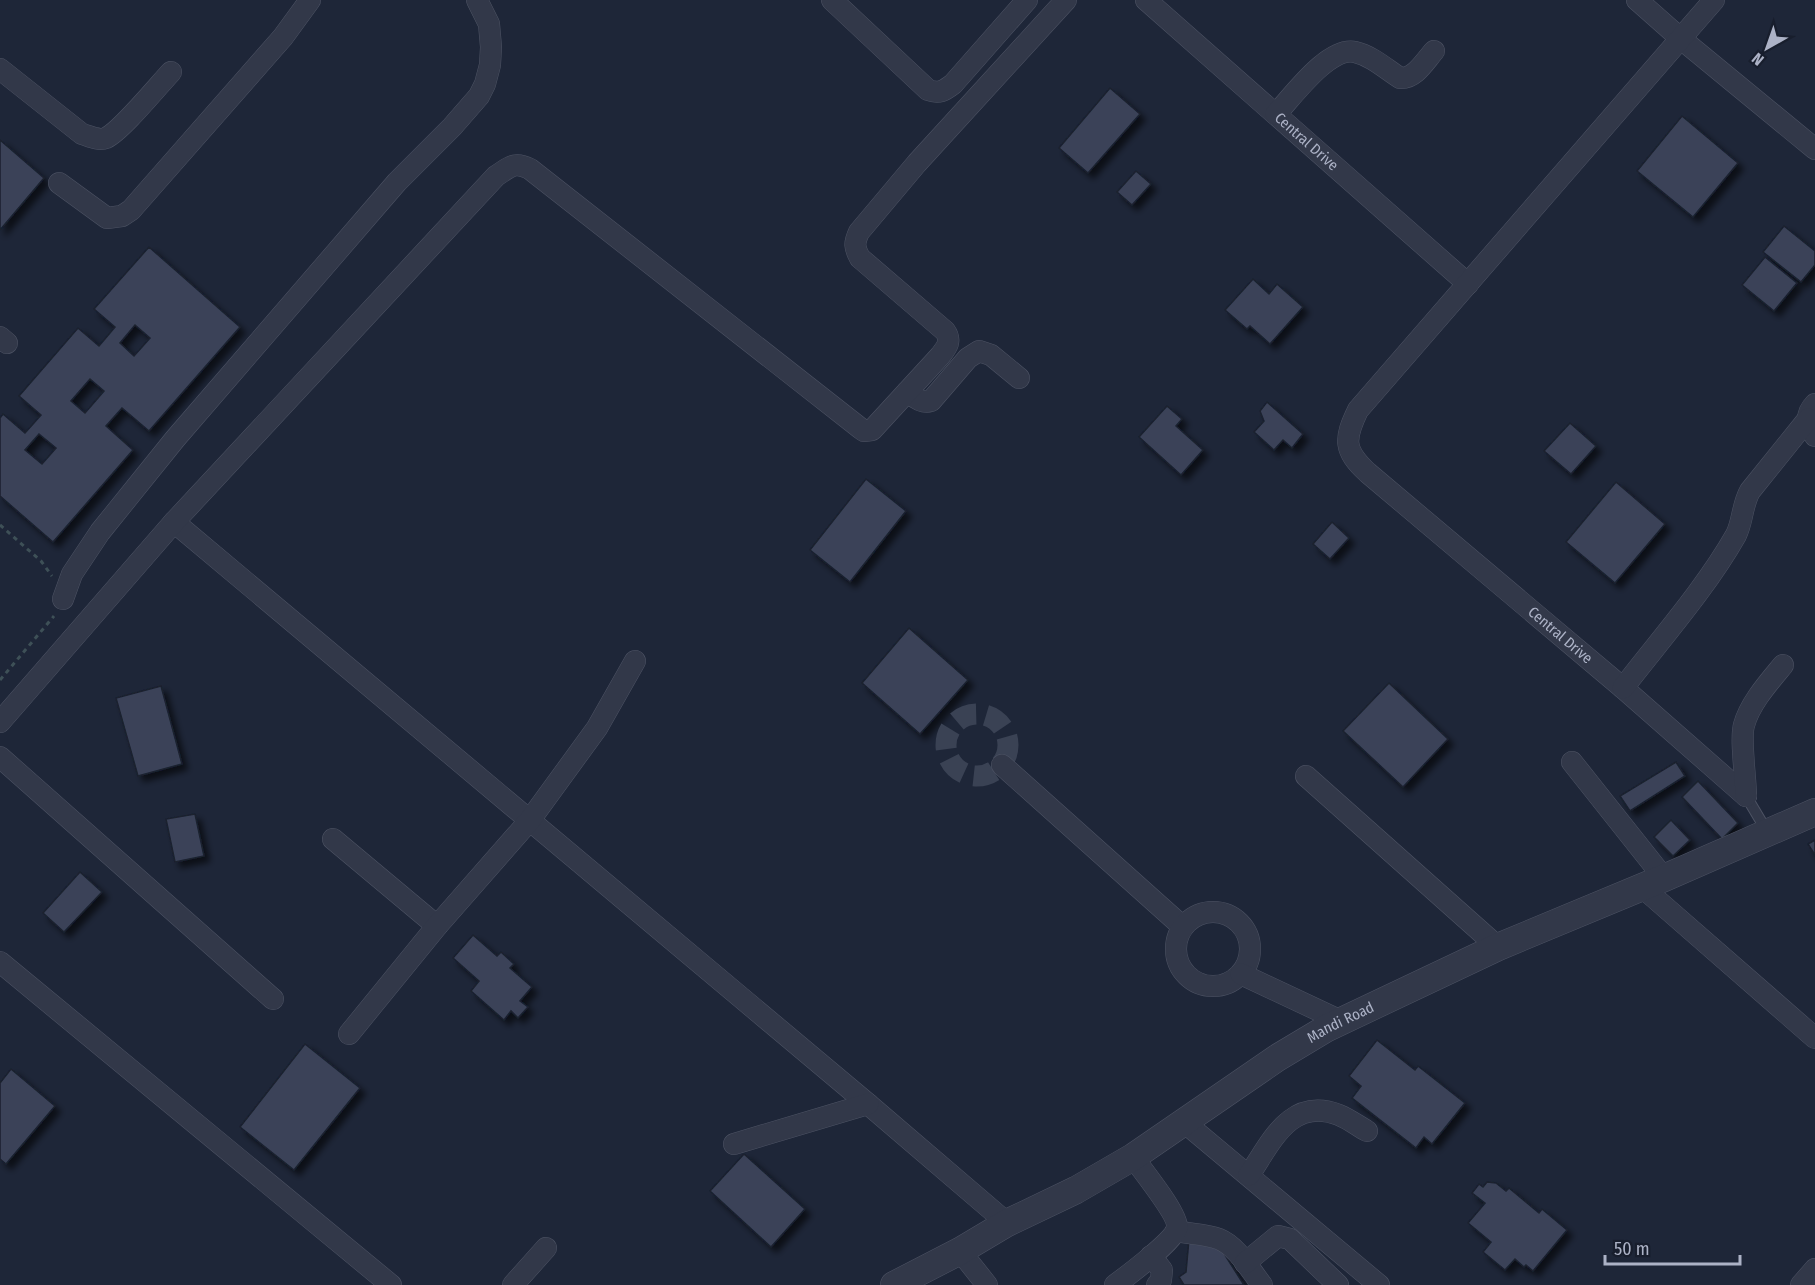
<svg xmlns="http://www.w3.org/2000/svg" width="1815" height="1285" font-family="'Fira Sans Condensed',sans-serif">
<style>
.building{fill:#3a4359;stroke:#1a202f;stroke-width:1.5;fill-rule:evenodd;filter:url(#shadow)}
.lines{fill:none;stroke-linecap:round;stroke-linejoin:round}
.minor-tunnel{stroke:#3a4254;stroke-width:21;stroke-dasharray:21 10;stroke-linecap:butt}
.service-casing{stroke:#4d5364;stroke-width:12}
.minor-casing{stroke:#4d5364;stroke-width:22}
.tertiary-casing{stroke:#4d5364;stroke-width:28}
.path{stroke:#3e5057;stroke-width:3;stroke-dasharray:4.5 4.5;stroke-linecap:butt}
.service{stroke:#323849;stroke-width:10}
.minor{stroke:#323849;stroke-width:21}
.tertiary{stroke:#323849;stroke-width:27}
.labels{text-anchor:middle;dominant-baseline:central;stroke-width:4.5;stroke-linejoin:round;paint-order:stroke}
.street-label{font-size:15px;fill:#acb2c6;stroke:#181e2d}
</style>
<defs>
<filter id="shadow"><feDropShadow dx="5.5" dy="5.5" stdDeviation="3" flood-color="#0009"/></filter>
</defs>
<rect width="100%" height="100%" fill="#1e2638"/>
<g class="building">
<path d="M 1110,88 L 1140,114 L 1088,173 L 1059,148 Z"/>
<path d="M 1682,116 L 1738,163 L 1693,217 L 1637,171 Z"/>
<path d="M 0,140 L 44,178 L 0,230 Z"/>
<path d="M 1136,171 L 1151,184 L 1132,205 L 1117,192 Z"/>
<path d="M 1784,226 L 1815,251 L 1815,265 L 1801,282 L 1763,252 Z"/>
<path d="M 149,247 L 240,327 L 149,431 L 122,408 L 106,426 L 133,450 L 53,542 L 0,496 L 0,418 L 3,414 L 25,433 L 41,415 L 19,396 L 78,328 L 99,346 L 115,327 L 94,309 ZM 135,325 L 150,338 L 134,356 L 120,343 ZM 90,379 L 104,391 L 85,413 L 71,401 ZM 39,434 L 56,448 L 42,464 L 25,450 Z"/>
<path d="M 1765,257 L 1797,283 L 1774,311 L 1742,285 Z"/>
<path d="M 1253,279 L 1269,294 L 1277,284 L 1303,307 L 1270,344 L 1250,326 L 1247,329 L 1225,310 Z"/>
<path d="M 1267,402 L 1303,434 L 1292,448 L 1283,440 L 1274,450 L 1254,432 L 1264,421 L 1260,411 Z"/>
<path d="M 1167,406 L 1182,419 L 1176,426 L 1203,450 L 1181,475 L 1139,437 Z"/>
<path d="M 1570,423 L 1596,446 L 1571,474 L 1544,451 Z"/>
<path d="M 866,479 L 906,511 L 850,582 L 810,550 Z"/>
<path d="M 1616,482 L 1665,524 L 1615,583 L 1566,542 Z"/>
<path d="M 1332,522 L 1349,538 L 1330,559 L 1313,544 Z"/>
<path d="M 909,628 L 968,680 L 920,734 L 862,683 Z"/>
<path d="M 1389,683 L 1448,739 L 1403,787 L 1343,731 Z"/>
<path d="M 161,686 L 182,764 L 138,776 L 116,698 Z"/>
<path d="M 1676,762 L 1685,776 L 1630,811 L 1620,796 Z"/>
<path d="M 1698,781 L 1738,823 L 1722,839 L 1682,797 Z"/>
<path d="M 195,814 L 204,856 L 175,862 L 166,819 Z"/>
<path d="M 1671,820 L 1690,840 L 1673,856 L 1654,837 Z"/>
<path d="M 1815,840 L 1815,855 L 1808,844 Z"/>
<path d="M 80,872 L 102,892 L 64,932 L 43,913 Z"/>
<path d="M 473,935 L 497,956 L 501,952 L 514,964 L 510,968 L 532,987 L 520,1001 L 528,1007 L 518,1018 L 511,1011 L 504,1020 L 471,991 L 479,981 L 453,958 Z"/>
<path d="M 1377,1040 L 1415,1070 L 1418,1066 L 1465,1103 L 1432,1144 L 1424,1137 L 1416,1148 L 1352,1098 L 1361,1086 L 1349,1076 Z"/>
<path d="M 305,1044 L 360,1088 L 294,1170 L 240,1127 Z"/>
<path d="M 11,1069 L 55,1106 L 6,1164 L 0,1159 L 0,1083 Z"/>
<path d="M 744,1154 L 805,1209 L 771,1247 L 710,1191 Z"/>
<path d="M 1487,1182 L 1496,1183 L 1506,1191 L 1509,1188 L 1539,1213 L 1542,1209 L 1567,1230 L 1533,1271 L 1526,1265 L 1524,1267 L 1515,1259 L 1505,1270 L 1483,1252 L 1491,1242 L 1468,1223 L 1485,1203 L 1472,1193 L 1479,1184 L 1483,1187 Z"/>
<path d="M 1189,1239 L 1218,1244 L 1244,1285 L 1184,1285 L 1179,1277 L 1186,1272 Z"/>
</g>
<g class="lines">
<circle class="minor-tunnel" cx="977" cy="745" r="31"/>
<g class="service-casing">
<path id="service" d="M 1746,796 L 1768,833"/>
</g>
<g class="minor-casing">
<g id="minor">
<path d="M 832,0 L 928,90 C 939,94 944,91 953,84 L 1027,0"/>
<path id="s1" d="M 1146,0 L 1468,284"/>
<path d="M 1637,0 L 1680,38 L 1815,149"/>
<path id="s2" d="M 1714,0 L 1358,410 C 1344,439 1343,450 1368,473 L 1623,688 L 1746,796"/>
<path d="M 0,69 L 82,134 C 89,136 98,141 106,138 C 121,131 157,87 171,72"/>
<path d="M 1276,114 C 1293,96 1329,46 1355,52 C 1372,56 1386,69 1400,78 C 1415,79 1425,61 1434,51"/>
<path d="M 59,183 L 107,218 L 122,216 L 131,210 L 283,37 L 310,0"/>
<path d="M 0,337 L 7,343"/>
<path d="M 907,392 C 915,397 921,404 931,401 L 968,358 L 979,351 L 991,355 L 1019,378"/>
<path d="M 1815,404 C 1805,414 1807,425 1815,436"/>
<path d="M 174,522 L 868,1104 L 1007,1223"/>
<path d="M 63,599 L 72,574 L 100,532 L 175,439 L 397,182 L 452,127 L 479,96 L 485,84 L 490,65 L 491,47 L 489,24 L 477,0"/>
<path d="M 1623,688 C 1660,640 1706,588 1736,535 C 1743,521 1742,505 1750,491 L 1808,419"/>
<path d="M 0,722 L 174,522 L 496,176 C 510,167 514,161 530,169 L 860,428 L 864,431 L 872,430 L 940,356 C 947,347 952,341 945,331 L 860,258 C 854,247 854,243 859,232 L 917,163 L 1066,0"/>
<path d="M 0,757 L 273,999"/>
<path d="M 1572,762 L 1664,878"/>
<path d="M 1002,765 L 1183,927"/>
<path d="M 1306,776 L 1498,947"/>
<path d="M 1746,796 C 1746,779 1740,739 1744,725 C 1750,703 1769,682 1783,665"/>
<path d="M 333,839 L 437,926"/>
<path d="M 1642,887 L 1815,1038"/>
<circle cx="1213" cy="949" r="37"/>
<path d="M 0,962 L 391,1285"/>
<path d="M 1241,974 L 1341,1021"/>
<path d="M 349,1034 L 437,926 L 530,820 L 597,728 L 635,661"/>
<path d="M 1184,1122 L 1379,1285"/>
<path d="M 734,1144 L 868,1104"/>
<path d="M 1249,1175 C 1271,1143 1290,1096 1339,1115 C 1349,1119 1358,1126 1367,1131"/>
<path d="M 1176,1231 C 1189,1234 1206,1234 1219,1239 C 1237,1246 1250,1270 1262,1285"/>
<path d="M 960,1251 L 987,1285"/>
<path d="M 1151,1256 L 1162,1270 L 1161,1280 L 1157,1285"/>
<path d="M 1245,1263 L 1278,1236 L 1290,1239 L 1338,1285"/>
<path d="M 513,1285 L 546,1248"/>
<path d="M 1115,1285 C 1127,1276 1174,1241 1177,1228 C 1179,1215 1142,1170 1133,1157"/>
<path d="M 1801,1285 L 1815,1269"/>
</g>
</g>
<g class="tertiary-casing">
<g id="tertiary">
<path id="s3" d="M 894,1285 L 960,1251 L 1007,1223 L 1076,1190 L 1133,1157 L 1277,1058 L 1327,1028 L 1498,947 L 1664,878 L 1815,812"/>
</g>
</g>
<g class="path">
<path d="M 0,525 L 41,561 L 52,576"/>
<path d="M 0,680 L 54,616"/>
</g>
<use href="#service" class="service"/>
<use href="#minor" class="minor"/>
<use href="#tertiary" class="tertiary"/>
</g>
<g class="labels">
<g class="street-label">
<text stroke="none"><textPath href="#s1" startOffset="214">Central Drive</textPath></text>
<text stroke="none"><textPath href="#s2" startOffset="866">Central Drive</textPath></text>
<text stroke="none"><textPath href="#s3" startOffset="519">Mandi Road</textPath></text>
</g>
</g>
<g transform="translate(1767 48) rotate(220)" stroke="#181e2d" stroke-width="4.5" paint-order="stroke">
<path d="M0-4.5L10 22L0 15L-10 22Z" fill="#acb2c6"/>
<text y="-9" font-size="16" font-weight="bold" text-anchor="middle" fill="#acb2c6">N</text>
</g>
<path d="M1605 1255v9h135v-9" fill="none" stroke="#acb2c6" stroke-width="3"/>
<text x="1614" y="1255" font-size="18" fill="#acb2c6" stroke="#181e2d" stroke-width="4.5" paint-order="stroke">50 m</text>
</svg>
